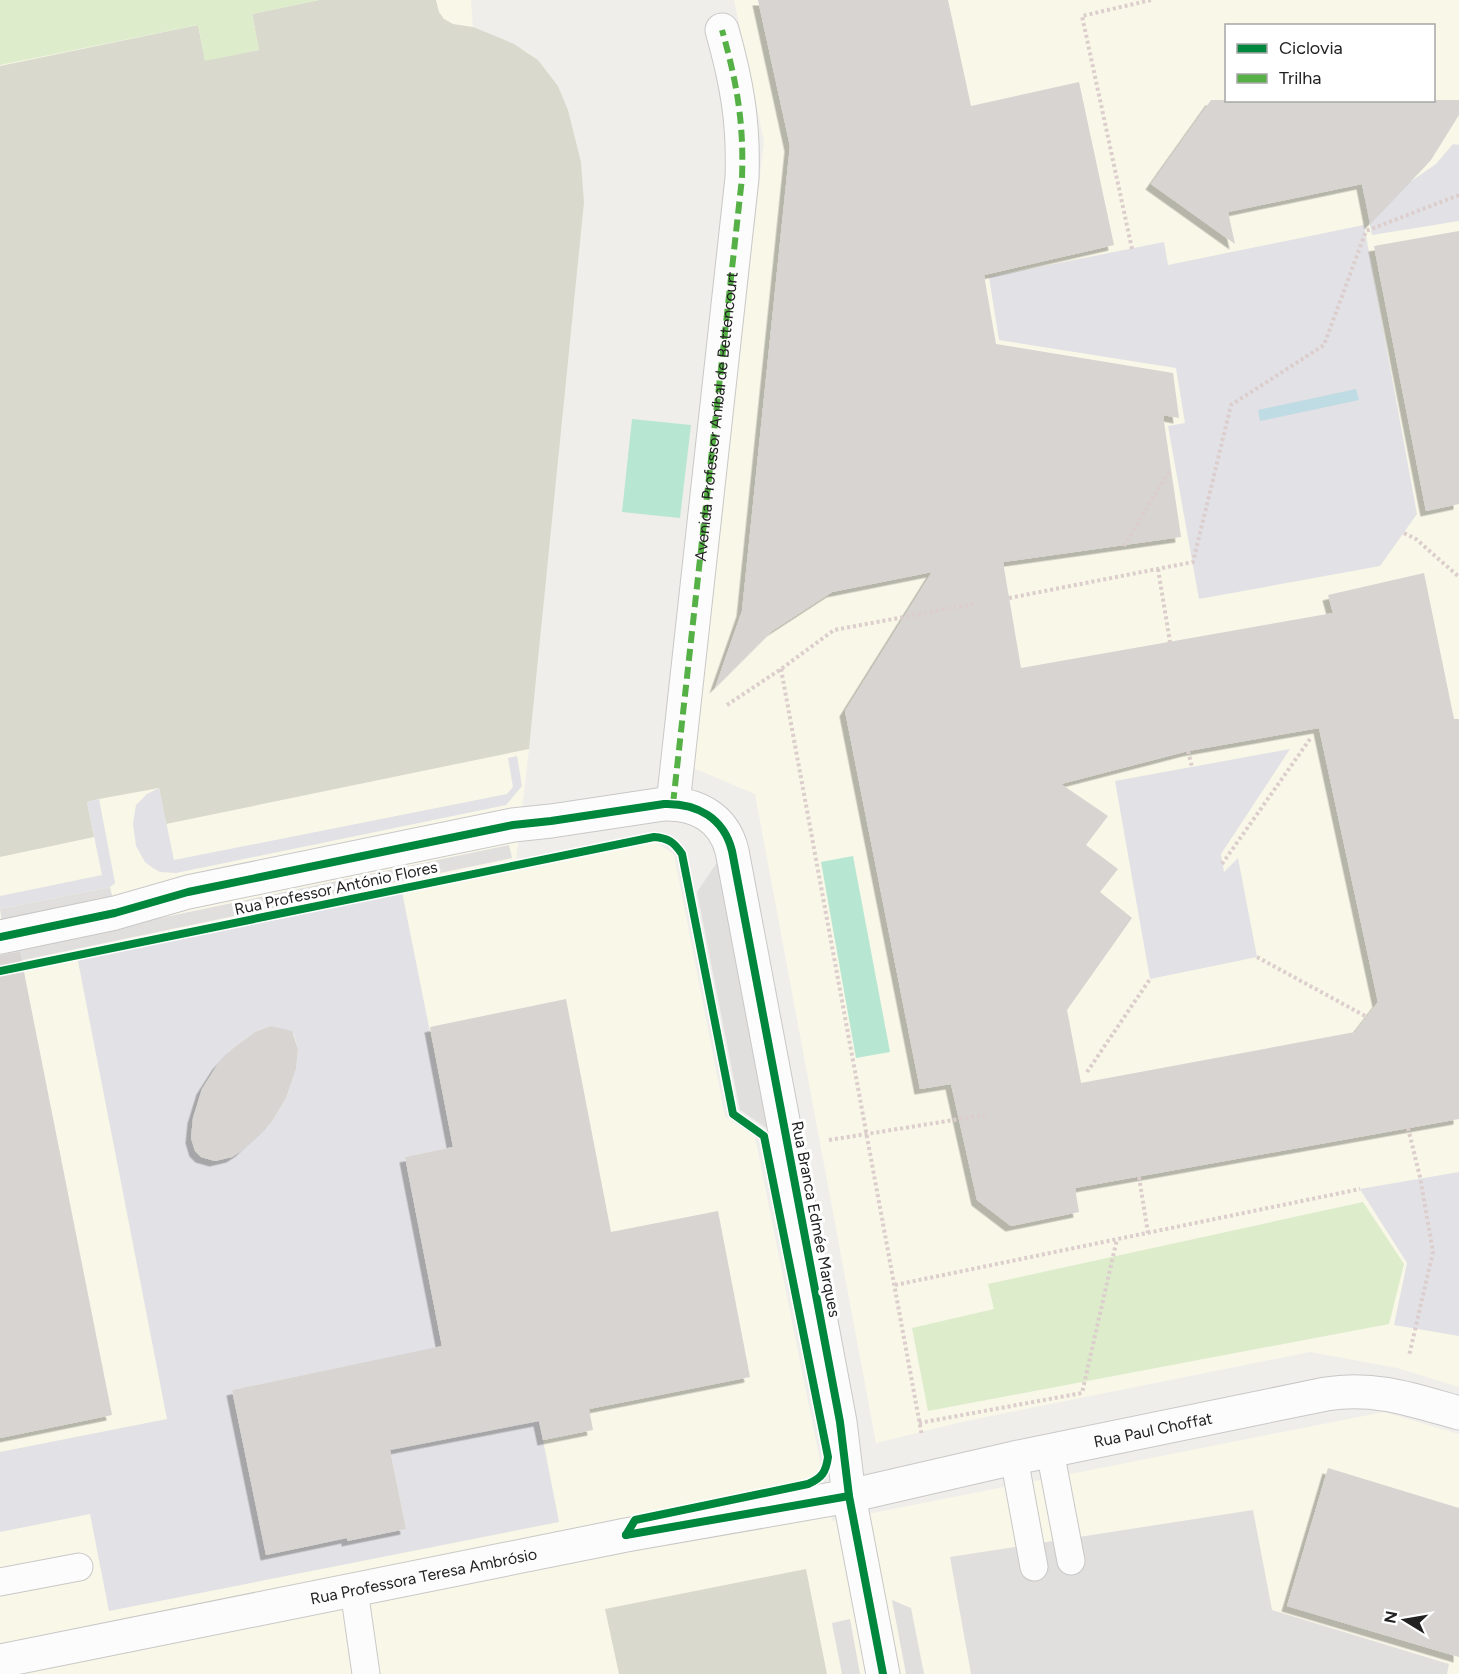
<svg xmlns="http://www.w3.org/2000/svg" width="1459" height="1674" font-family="Figtree,sans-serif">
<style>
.education{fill:#f8f7e8;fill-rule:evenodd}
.construction{fill:#d9d9cd}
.grass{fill:#ddeccb}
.pitch{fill:#b7e6d2}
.parking{fill:#e0dfde}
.plaza{fill:#e2e1e5;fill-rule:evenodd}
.water{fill:#bfdbe3}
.building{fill:#d7d4d2;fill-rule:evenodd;filter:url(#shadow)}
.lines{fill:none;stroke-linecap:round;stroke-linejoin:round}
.lane-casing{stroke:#c9c8c7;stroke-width:29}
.street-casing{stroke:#c9c8c7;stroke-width:35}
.path{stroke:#dccecd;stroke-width:4;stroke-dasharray:3 3;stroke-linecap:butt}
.lane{stroke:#fdfcfc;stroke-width:27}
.street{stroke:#fdfcfc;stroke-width:33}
.quiet{stroke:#55b145;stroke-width:6;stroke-dasharray:12 6;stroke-linecap:butt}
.cycleway-casing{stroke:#fff;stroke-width:11}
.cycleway{stroke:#00873e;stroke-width:8}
.labels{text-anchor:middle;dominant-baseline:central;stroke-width:6;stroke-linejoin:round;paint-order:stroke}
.street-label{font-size:16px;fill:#222;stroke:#fff}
</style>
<defs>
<filter id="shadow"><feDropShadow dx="-5.5" dy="5.5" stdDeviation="0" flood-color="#0004"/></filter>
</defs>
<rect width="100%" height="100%" fill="#f0eeeb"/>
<g class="education">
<path d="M 0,0 L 471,0 L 473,27 L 526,51 L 538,60 L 558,86 L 568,110 L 581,162 L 584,203 L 529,749 L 515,869 L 654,840 L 674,855 L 725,1116 L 755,1137 L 832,1521 L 1384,1412 L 1459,1434 L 1459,1674 L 0,1674 Z"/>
<path d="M 734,0 L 1459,0 L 1459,1387 L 1397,1368 L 1310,1352 L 966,1421 L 876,1443 L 755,794 L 693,768 L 764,141 ZM 1226,26 L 1434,26 L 1434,100 L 1226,100 Z"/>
</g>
<g class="construction">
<path d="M 319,0 L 436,0 L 439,12 L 444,19 L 453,24 L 473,27 L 500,38 L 514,44 L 538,60 L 558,86 L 568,110 L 581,162 L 584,203 L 529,749 L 166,824 L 159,788 L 99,799 L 87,802 L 94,837 L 0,857 L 0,66 L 198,25 L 205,60 L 259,50 L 252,14 Z"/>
<path d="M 806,1569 L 827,1674 L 619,1674 L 605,1609 Z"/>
</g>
<g class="grass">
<path d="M 0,0 L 319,0 L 252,14 L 259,50 L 205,61 L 198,25 L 0,65 Z"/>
<path d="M 1363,1202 L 1404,1264 L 1389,1324 L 928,1411 L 912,1328 L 994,1309 L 988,1284 Z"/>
</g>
<g class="pitch">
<path d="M 632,419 L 691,425 L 680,518 L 622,512 Z"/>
<path d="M 853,856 L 890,1052 L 856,1058 L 821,862 Z"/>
</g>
<g class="parking">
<path d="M 509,845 L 512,858 L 9,963 L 7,950 Z"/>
<path d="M 722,855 L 774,1133 L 740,1110 L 697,892 Z"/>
<path d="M 110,887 L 113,900 L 2,923 L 0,909 Z"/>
<path d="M 1253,1510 L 1272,1610 L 1449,1664 L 1447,1674 L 971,1674 L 950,1557 Z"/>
<path d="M 892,1600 L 911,1608 L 924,1674 L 906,1674 Z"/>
<path d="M 850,1619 L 860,1674 L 842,1674 L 832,1623 Z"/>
</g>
<g class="plaza">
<path d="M 1453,144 L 1459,145 L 1459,221 L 1372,235 L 1364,196 L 1410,182 L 1436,164 Z"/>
<path d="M 1364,225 L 1417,514 L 1380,566 L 1199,599 L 1168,426 L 1185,423 L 1176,368 L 999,340 L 989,277 L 1164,242 L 1168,265 Z"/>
<path d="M 1290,749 L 1221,854 L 1224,872 L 1238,858 L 1257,957 L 1150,979 L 1115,781 Z"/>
<path d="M 517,756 L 522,786 L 506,805 L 176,873 L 160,872 L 153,868 L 145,862 L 136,846 L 133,824 L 136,805 L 147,794 L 159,788 L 174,860 L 507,794 L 513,787 L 508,758 Z"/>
<path d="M 99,799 L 115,883 L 110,887 L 0,909 L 0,896 L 102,875 L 87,802 Z"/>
<path d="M 402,892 L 453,1147 L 405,1157 L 459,1436 L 539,1420 L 559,1522 L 109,1611 L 90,1514 L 0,1532 L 0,1452 L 167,1419 L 77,956 ZM 271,1026 L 289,1031 L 294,1035 L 298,1049 L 296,1069 L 286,1098 L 271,1123 L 241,1151 L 232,1157 L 215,1161 L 201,1157 L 195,1151 L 191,1138 L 193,1118 L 202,1089 L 218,1064 L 232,1049 L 255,1032 ZM 372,1361 L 406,1529 L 348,1541 L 341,1509 L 319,1544 L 266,1555 L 232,1390 Z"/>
<path d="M 1459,1172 L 1459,1336 L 1394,1325 L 1407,1263 L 1360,1189 Z"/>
</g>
<path class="water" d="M 1356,389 L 1359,400 L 1260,421 L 1258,410 Z"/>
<g class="building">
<path d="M 758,0 L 948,0 L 971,106 L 1079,82 L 1114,245 L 984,275 L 996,344 L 1173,373 L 1179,418 L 1163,415 L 1181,537 L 1003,562 L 1021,668 L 1333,613 L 1328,595 L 1424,573 L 1454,719 L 1459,719 L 1459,1119 L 1075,1188 L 1079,1212 L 1011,1226 L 977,1200 L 951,1084 L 920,1089 L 845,711 L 932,572 L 832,592 L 772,631 L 715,688 L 742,611 L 790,146 ZM 1319,728 L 1378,1002 L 1355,1032 L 1081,1083 L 1067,1010 L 1132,918 L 1100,892 L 1118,869 L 1086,845 L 1108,816 L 1061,784 L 1188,751 Z"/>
<path d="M 1211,100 L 1459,100 L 1459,115 L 1431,160 L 1370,224 L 1362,184 L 1228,212 L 1235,244 L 1151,184 Z"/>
<path d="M 1459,231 L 1459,504 L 1426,511 L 1374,246 Z"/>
<path d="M 20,952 L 112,1415 L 0,1438 L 0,955 Z"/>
<path d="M 566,999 L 611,1232 L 718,1211 L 750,1377 L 589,1409 L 593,1430 L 543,1440 L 539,1421 L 390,1450 L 406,1529 L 347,1541 L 347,1538 L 266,1555 L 232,1390 L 442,1346 L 405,1157 L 453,1147 L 430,1027 Z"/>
<path d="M 271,1026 L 292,1031 L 298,1049 L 296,1069 L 286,1098 L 271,1123 L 241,1151 L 232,1157 L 215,1161 L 201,1157 L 195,1151 L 191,1138 L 193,1118 L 202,1089 L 218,1064 L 232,1049 L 255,1032 Z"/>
<path d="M 1328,1468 L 1459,1508 L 1459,1657 L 1287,1606 Z"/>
</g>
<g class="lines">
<g class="lane-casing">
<g id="lane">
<path d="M 1050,1451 L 1071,1561"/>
<path d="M 1014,1458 L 1034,1567"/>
<path d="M 0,1582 L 79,1567"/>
<path d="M 354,1590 L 366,1674"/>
</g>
</g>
<g class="street-casing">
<g id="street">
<path id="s1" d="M 673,804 L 742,178 C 744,123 737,83 722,30"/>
<path d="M 0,937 L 115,913 L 188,892 L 513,825 L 551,821 L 664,804 C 697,803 724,818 732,851 L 840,1422 L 849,1496 L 883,1674"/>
<path id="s2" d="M 0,1661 L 626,1535 L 849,1496 L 1014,1458 L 1326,1394 C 1374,1386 1413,1400 1459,1413"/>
</g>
</g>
<g class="path">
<path d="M 1132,249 L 1082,16 L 1151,0"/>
<path d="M 1404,533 L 1416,539 L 1459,577"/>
<path d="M 1124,546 L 1170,470"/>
<path d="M 1158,569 L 1170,642"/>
<path d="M 1009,598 L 1193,562 L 1231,405 L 1324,345 L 1366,231 L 1459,195"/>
<path d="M 781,669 L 922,1436"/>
<path d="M 727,705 L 781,669 L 834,630 L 974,604"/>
<path d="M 1188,751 L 1192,767"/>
<path d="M 1222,864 L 1310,739"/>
<path d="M 1257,957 L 1367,1017"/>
<path d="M 1087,1072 L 1150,979"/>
<path d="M 1408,1128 L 1420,1177 L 1433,1252 L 1409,1356"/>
<path d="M 829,1140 L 985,1115"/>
<path d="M 1139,1177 L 1148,1233"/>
<path d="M 895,1285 L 1360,1189"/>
<path d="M 919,1423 L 1082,1393 L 1117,1239"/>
</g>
<use href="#lane" class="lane"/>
<use href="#street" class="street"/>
<path class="quiet" d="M 673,804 L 742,178 C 744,123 737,83 722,30"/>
<g class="cycleway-casing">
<g id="cycleway">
<path d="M 0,937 L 115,913 L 188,892 L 513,825 L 551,821 L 664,804 C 697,803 724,818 732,851 L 840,1422 L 849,1496 L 883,1674"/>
<path d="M 0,971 L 654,837 C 668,838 674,842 682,854 L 733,1114 L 764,1136 L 828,1457 C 826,1472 822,1478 808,1484 L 635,1520 L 626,1535"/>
<path d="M 626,1535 L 849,1496"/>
</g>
</g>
<use href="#cycleway" class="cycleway"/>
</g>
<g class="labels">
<g class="street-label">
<text stroke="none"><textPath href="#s1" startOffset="390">Avenida Professor Aníbal de Bettencourt</textPath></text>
<text transform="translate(336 888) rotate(-12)">Rua Professor António Flores</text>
<text transform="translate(816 1219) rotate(79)">Rua Branca Edmée Marques</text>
<text stroke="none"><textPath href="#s2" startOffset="1176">Rua Paul Choffat</textPath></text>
<text stroke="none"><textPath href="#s2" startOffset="432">Rua Professora Teresa Ambrósio</textPath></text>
</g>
</g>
<rect x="1225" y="24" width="210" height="78" fill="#ffffff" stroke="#a7a7a7" stroke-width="1.5"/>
<rect x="1237" y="44" width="30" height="9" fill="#00873e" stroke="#a7a7a7" stroke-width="1.5"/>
<text x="1279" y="54" font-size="18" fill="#222222">Ciclovia</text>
<rect x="1237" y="74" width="30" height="9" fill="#55b145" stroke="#a7a7a7" stroke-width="1.5"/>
<text x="1279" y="84" font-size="18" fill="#222222">Trilha</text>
<g transform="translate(1405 1620) rotate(281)" stroke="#ffffff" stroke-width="4.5" paint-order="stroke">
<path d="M0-4.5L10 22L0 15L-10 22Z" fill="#222222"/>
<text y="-9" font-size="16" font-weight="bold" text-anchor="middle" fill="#222222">N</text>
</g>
</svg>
